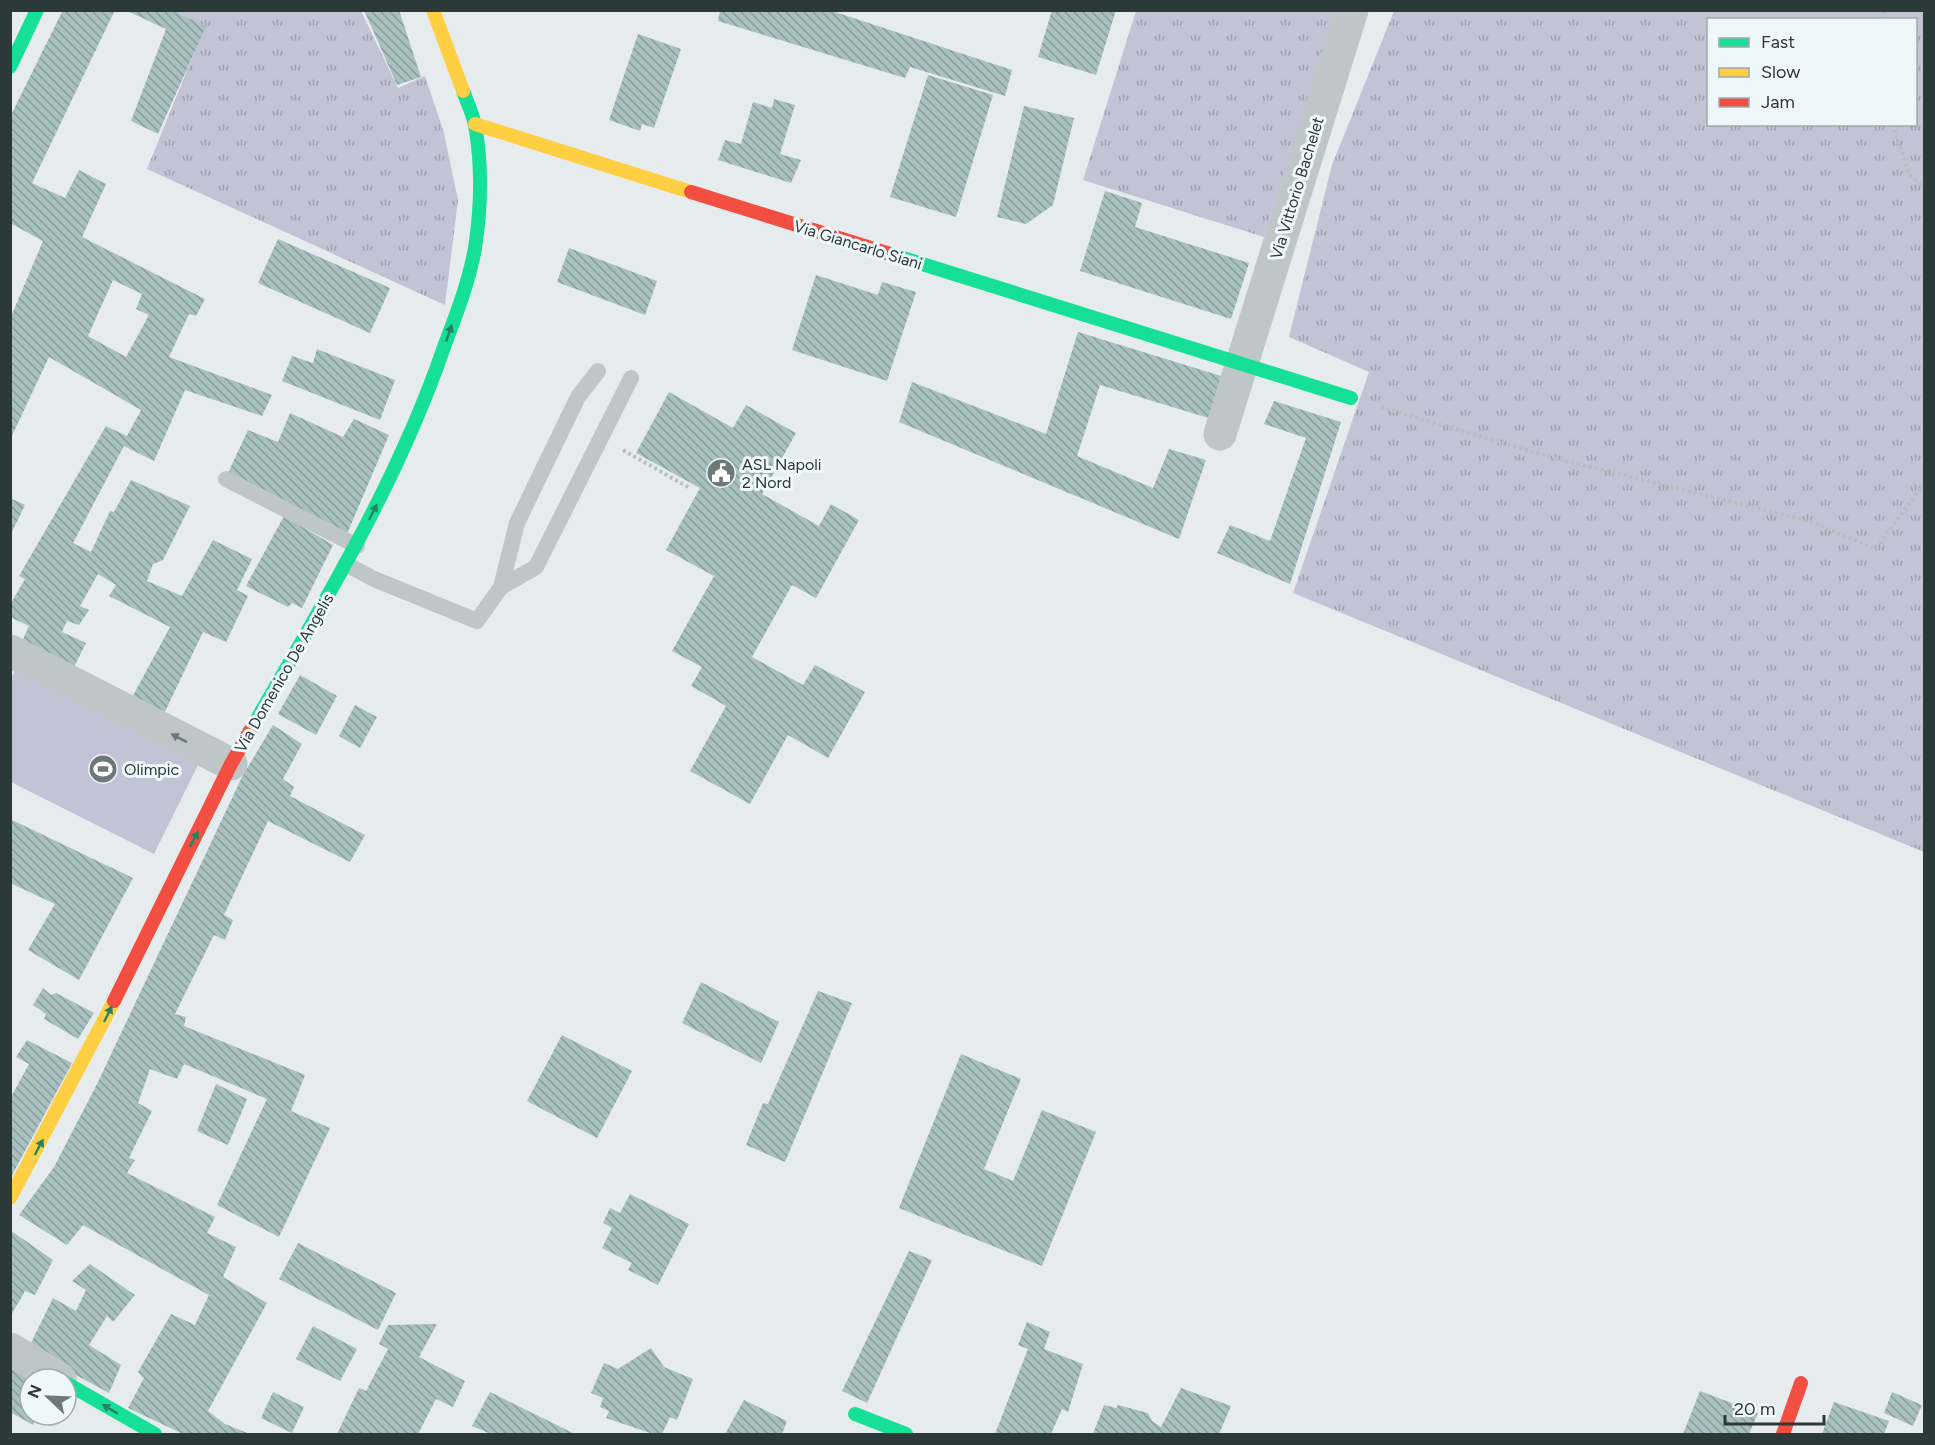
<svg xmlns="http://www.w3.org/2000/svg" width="1935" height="1445" font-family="Figtree,sans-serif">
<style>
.grass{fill:url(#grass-tufts);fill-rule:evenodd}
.pitch{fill:#c2c3d5}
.building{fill:url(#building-back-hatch);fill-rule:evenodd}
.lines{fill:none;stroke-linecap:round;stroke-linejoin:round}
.path{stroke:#b6bfc1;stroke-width:4;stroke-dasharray:3 3;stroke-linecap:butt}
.lane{stroke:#bec6c8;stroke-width:16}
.street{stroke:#bec6c8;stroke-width:33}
.fast{stroke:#16e098;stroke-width:14}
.slow{stroke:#ffcf43;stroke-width:14}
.jam{stroke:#f24e42;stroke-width:14}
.oneway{fill:#228464}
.oneway2{fill:#6e7879}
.labels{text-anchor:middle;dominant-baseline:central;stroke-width:6;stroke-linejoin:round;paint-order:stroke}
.street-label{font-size:16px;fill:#2c3939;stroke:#eef7fa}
.poi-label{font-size:16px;fill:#2c3939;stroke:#eef7fa;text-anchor:start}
</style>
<defs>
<pattern id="grass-tufts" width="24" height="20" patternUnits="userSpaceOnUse" patternTransform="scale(1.5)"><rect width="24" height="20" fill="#c2c3d5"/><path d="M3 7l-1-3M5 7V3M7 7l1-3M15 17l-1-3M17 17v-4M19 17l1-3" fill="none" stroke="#9e9fae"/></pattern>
<pattern id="building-back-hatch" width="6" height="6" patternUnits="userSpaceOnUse" patternTransform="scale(1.5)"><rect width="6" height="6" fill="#a8c0c0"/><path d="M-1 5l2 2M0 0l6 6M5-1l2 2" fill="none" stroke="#899d9d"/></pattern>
</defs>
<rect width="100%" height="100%" fill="#e6ecee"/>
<g class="grass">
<path d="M 181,11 L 361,11 L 398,88 L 425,76 L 444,133 L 458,200 L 445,305 L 147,169 L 205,26 L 179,14 Z"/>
<path d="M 1136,11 L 1336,11 L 1264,237 L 1083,180 Z"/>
<path d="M 1394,11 L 1924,11 L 1924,852 L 1293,593 L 1369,372 L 1289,337 L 1332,165 ZM 1708,20 L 1916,20 L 1916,124 L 1708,124 Z"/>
</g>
<path class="pitch" d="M 19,664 L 202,757 L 154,854 L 11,782 L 10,680 Z"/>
<g class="building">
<path d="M 63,10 L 115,10 L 32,183 L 65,198 L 79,170 L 106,184 L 82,237 L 205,299 L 196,316 L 189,314 L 169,357 L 272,395 L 262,416 L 185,390 L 154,461 L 124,446 L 73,543 L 91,552 L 110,511 L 114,512 L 131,480 L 190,506 L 163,560 L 153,564 L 147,581 L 182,596 L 213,540 L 252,559 L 237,590 L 248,596 L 226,642 L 203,632 L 162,718 L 129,703 L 170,627 L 109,596 L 116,585 L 98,574 L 80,606 L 89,610 L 79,625 L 67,621 L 62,632 L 86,643 L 72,671 L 19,648 L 29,626 L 10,617 L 10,605 L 25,579 L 19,576 L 106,426 L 127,436 L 141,410 L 49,357 L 10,440 L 10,319 L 43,241 L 10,223 L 10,117 ZM 113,280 L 142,294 L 136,309 L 149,315 L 126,357 L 88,336 Z"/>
<path d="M 125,10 L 181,10 L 179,14 L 206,26 L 158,134 L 131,121 L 166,29 Z"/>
<path d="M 364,10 L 399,10 L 421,77 L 397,85 Z"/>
<path d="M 720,10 L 829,10 L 1012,70 L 1005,96 L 910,67 L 905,78 L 718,21 Z"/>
<path d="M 1052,10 L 1116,10 L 1096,75 L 1038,57 Z"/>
<path d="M 638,34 L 681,49 L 654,128 L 642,124 L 640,131 L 609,120 Z"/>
<path d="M 928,75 L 993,95 L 956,217 L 890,197 Z"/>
<path d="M 774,99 L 795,105 L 780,154 L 801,160 L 791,183 L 718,160 L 725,140 L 741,144 L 753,102 L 772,108 Z"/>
<path d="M 1024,106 L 1074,118 L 1053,205 L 1026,224 L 997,217 Z"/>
<path d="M 1105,191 L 1142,203 L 1135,227 L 1249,263 L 1231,319 L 1080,271 Z"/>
<path d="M 278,239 L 390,288 L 370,333 L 258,283 Z"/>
<path d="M 569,248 L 657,281 L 645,315 L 557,282 Z"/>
<path d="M 816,275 L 878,295 L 882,282 L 916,292 L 887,381 L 792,350 Z"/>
<path d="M 1078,332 L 1231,379 L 1215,420 L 1100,385 L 1077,456 L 1153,488 L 1169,449 L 1206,460 L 1179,539 L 899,422 L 912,382 L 1046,434 Z"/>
<path d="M 317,349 L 395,380 L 380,420 L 282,381 L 292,356 L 313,363 Z"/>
<path d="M 669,392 L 733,428 L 746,405 L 796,433 L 762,494 L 819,526 L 831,504 L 859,520 L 816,598 L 792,585 L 752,657 L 803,685 L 815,665 L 865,692 L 828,758 L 788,735 L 750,804 L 690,771 L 726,706 L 691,686 L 702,667 L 672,651 L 714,576 L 666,550 L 700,488 L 636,453 Z"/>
<path d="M 1274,401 L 1341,422 L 1290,584 L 1217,553 L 1230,525 L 1270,541 L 1306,438 L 1264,424 Z"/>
<path d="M 290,413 L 343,437 L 354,419 L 389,435 L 347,534 L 228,473 L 248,430 L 278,442 Z"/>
<path d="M 10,498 L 25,505 L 10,536 Z"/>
<path d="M 284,516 L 333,545 L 302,608 L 292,603 L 288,607 L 246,586 Z"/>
<path d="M 300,675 L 337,696 L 316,735 L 278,714 Z"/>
<path d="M 355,705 L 377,717 L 360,748 L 339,736 Z"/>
<path d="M 273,725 L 302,744 L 283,779 L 294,787 L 290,796 L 365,835 L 350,862 L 268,821 L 224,915 L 233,920 L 225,940 L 214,935 L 175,1014 L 186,1017 L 184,1026 L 305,1075 L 291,1111 L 330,1128 L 279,1237 L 217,1205 L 267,1099 L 184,1064 L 177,1079 L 150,1069 L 138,1103 L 152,1111 L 129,1158 L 135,1160 L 127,1173 L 215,1217 L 207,1233 L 236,1247 L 223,1277 L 267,1303 L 208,1411 L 225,1424 L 250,1434 L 183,1434 L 128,1408 L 144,1378 L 138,1372 L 171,1314 L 195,1325 L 209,1295 L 83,1225 L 67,1245 L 19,1215 L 54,1167 L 97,1084 L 242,777 Z"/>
<path d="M 10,819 L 133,878 L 79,980 L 28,950 L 55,904 L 10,883 Z"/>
<path d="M 701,982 L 779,1022 L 761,1063 L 682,1023 Z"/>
<path d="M 43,988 L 51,995 L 56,993 L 94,1013 L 78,1039 L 44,1019 L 46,1014 L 33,1005 Z"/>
<path d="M 818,991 L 852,1003 L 785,1162 L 746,1145 L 763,1103 L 768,1104 Z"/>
<path d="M 562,1035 L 632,1071 L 597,1138 L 527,1101 Z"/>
<path d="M 27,1040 L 72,1063 L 10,1179 L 10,1099 L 29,1064 L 16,1057 Z"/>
<path d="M 961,1054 L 1021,1079 L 984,1169 L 1013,1181 L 1042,1110 L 1096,1132 L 1042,1266 L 899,1208 Z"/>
<path d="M 216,1084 L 247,1099 L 228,1145 L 197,1131 Z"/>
<path d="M 630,1194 L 689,1224 L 658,1285 L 628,1270 L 632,1263 L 602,1248 L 612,1228 L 603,1223 L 610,1208 L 620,1213 Z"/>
<path d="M 10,1230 L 53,1260 L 35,1295 L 25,1291 L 10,1317 Z"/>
<path d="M 298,1243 L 396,1293 L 378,1330 L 279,1279 Z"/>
<path d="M 909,1251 L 932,1260 L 867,1403 L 842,1391 Z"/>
<path d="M 90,1264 L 135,1295 L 113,1322 L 107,1316 L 89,1345 L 121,1365 L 109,1393 L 28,1349 L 53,1298 L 76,1311 L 86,1290 L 72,1281 Z"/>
<path d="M 1027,1322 L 1050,1332 L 1044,1349 L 1083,1364 L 1068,1412 L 1062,1409 L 1051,1434 L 995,1434 L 1028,1349 L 1018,1345 Z"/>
<path d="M 437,1324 L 419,1357 L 465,1381 L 453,1407 L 436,1399 L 418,1434 L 337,1434 L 359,1388 L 366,1391 L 388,1349 L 379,1344 L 388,1325 Z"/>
<path d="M 313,1326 L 357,1349 L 340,1381 L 296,1359 Z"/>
<path d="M 651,1348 L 664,1367 L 693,1379 L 677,1420 L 670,1417 L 662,1434 L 653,1434 L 606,1418 L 609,1411 L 600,1407 L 603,1398 L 591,1393 L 604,1363 L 618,1369 Z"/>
<path d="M 10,1366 L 30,1378 L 30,1415 L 39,1415 L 33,1425 L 10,1412 Z"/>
<path d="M 1181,1388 L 1231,1406 L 1219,1434 L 1093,1434 L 1104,1405 L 1116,1408 L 1118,1405 L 1148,1413 L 1152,1421 L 1161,1427 Z"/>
<path d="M 1700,1391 L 1758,1413 L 1749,1434 L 1683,1434 Z"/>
<path d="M 273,1392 L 304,1407 L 292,1433 L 261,1418 Z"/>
<path d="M 490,1392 L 575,1434 L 491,1434 L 472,1426 Z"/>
<path d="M 1892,1392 L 1922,1405 L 1913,1426 L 1884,1413 Z"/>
<path d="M 744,1400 L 787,1421 L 782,1434 L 725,1434 Z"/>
<path d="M 1834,1402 L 1889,1421 L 1884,1434 L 1822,1434 Z"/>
</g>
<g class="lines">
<g class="path">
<path d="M 1883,20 L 1884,10"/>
<path d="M 1892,124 L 1909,174 L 1924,187"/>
<path d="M 1381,407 L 1554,458 L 1809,521 L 1876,549 L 1924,484"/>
<path d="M 623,450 L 688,487"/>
</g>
<g class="lane">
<path d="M 226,479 L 357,546"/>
<path d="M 346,564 L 374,579 L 477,621 L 501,587 L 517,523 L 578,397 L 598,371"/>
<path d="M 501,587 L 536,567 L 631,378"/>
</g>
<g class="street">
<path d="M 1220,434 L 1352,10"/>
<path d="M 10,651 L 231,764"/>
<path d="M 10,1349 L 60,1379"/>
</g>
<g class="fast">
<path d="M 10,67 L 37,10"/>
<path d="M 887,253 L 1351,398"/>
<path d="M 250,731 C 322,606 397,484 444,347 C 456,315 469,282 475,248 C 481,209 482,164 475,125 C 473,114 467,102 463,91"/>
<path d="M 66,1383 L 155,1434"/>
<path d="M 855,1414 L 906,1434"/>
</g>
<g class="slow">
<path d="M 433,10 L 463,91"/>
<path d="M 475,124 L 691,192"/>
<path d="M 10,1198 L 114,1001"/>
</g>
<g class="jam">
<path d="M 691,192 L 887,253"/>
<path d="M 114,1001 L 231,764 L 250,731"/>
<path d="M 1783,1434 L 1801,1383"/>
</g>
</g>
<defs><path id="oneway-solid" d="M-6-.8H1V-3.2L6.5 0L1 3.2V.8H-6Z" transform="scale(1.5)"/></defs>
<g class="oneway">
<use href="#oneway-solid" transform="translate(449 333) rotate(-71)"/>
<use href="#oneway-solid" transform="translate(373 512) rotate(-63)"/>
<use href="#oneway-solid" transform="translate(194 839) rotate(-63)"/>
<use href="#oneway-solid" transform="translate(108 1014) rotate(-64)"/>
<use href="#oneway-solid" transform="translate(39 1147) rotate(-62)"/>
<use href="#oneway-solid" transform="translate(110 1409) rotate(-149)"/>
</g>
<use class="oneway2" href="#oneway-solid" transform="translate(179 738) rotate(-153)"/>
<defs>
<g id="civic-disc" transform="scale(1.5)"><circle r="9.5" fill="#6d7878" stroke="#eef7fa"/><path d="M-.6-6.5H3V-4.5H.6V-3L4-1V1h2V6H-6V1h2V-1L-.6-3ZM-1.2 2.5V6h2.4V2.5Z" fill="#fff"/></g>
<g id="stadium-disc" transform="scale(1.5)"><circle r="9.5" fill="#6d7878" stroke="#eef7fa"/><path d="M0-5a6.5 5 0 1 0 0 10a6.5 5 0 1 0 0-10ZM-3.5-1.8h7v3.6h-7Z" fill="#fff"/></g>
</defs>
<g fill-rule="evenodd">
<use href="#civic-disc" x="721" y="473"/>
<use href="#stadium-disc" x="103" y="769"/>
</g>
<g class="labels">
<g class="street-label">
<text transform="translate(1297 188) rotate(-73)">Via Vittorio Bachelet</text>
<text transform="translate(858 245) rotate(17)">Via Giancarlo Siani</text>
<text transform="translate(284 673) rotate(-60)">Via Domenico De Angelis</text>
</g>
<g class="poi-label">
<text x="742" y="464">ASL Napoli<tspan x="742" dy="18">2 Nord</tspan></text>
<text x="124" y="769">Olimpic</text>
</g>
</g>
<rect width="1935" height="1445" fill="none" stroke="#2c3939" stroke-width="24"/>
<rect x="1707" y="18" width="210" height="108" fill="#eef7fa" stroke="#a0abad" stroke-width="1.5"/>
<rect x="1719" y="38" width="30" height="9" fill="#16e098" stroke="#a0abad" stroke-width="1.5"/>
<text x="1761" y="48" font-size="18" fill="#2c3939">Fast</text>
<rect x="1719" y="68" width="30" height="9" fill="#ffcf43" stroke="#a0abad" stroke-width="1.5"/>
<text x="1761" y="78" font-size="18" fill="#2c3939">Slow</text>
<rect x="1719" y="98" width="30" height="9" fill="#f24e42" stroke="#a0abad" stroke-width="1.5"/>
<text x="1761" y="108" font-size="18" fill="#2c3939">Jam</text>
<g transform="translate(48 1397) rotate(293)"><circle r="28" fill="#eef7fa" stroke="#a0abad" stroke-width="1.5"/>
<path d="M0-4.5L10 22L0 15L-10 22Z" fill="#6d7878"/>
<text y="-9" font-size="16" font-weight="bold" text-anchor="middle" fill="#2c3939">N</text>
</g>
<path d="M1725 1415v9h99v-9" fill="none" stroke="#2c3939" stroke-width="3"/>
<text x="1734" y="1415" font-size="18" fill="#2c3939" stroke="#eef7fa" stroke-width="4.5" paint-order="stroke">20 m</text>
</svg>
